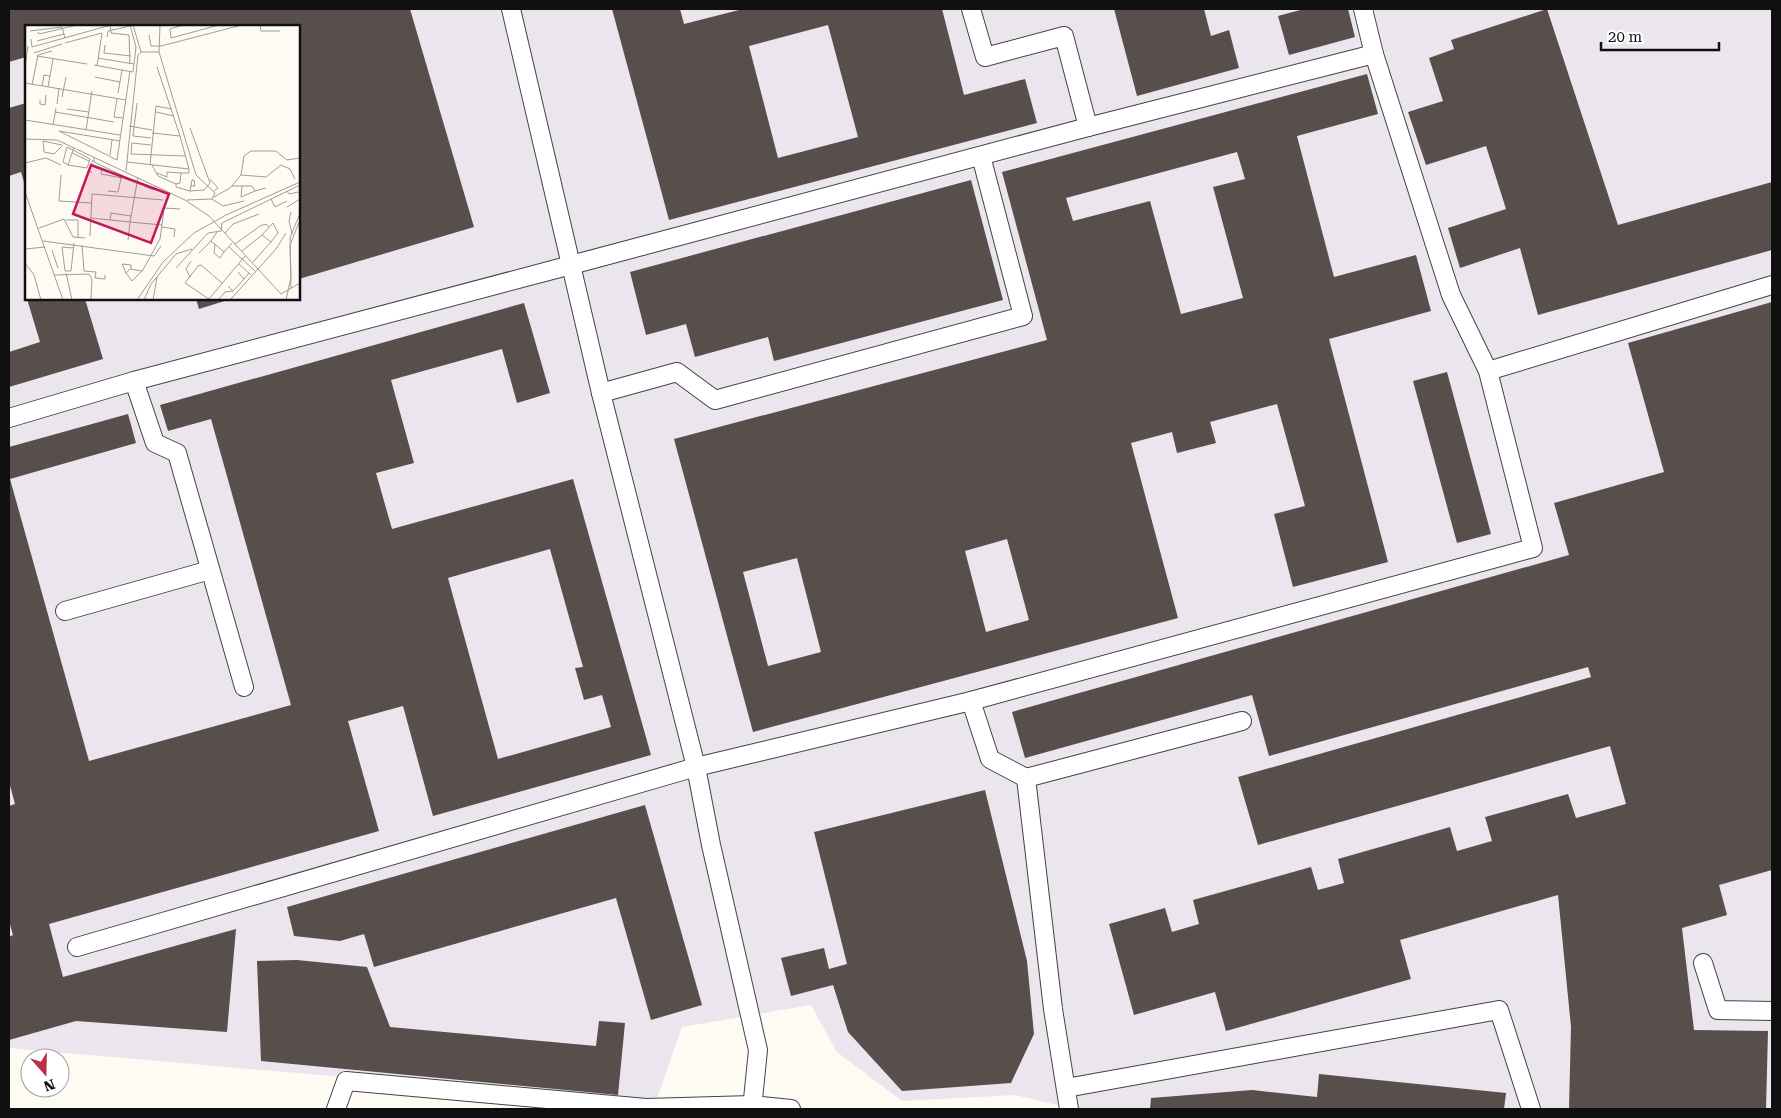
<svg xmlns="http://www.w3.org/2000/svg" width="1781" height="1118" font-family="'Roboto Serif',serif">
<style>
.industrial{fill:#ebe5ed;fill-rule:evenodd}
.building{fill:#584f4c;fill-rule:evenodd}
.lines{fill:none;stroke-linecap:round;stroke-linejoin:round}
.lane-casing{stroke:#434343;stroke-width:20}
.lane{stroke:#fff;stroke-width:18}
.inset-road{fill:none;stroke:#9f9d98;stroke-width:1}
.view{fill:#c2185b;fill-opacity:0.15;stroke:#c2185b;stroke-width:2.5}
.inset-edge{fill:none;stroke:#101010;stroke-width:2.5}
</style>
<rect width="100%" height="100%" fill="#fefbf3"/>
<path class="industrial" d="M 9,9 L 1772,9 L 1772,1109 L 1074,1109 L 1015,1095 L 902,1101 L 837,1052 L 811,1005 L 682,1027 L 655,1104 L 9,1048 ZM 26,26 L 299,26 L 299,299 L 26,299 Z"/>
<g class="building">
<path d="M 9,9 L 410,9 L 474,227 L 299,279 L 299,26 L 26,26 L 26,57 L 9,62 Z"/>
<path d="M 612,9 L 680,9 L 684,24 L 739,10 L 738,9 L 942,9 L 964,95 L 1025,79 L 1037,123 L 669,220 ZM 828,25 L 858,137 L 778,158 L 749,46 Z"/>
<path d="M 1114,9 L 1204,9 L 1211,36 L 1229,30 L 1239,68 L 1137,96 Z"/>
<path d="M 1304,9 L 1348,9 L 1355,37 L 1289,55 L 1278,16 Z"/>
<path d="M 1547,9 L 1618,225 L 1772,182 L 1772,250 L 1538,315 L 1520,248 L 1460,268 L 1448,228 L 1506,209 L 1486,146 L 1426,165 L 1408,112 L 1443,101 L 1429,58 L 1454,49 L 1451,40 Z"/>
<path d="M 1367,74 L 1378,114 L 1297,136 L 1334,277 L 1416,255 L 1431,311 L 1329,339 L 1388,562 L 1293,587 L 1274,514 L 1305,506 L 1277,404 L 1210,422 L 1216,443 L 1177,453 L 1172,432 L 1131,443 L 1178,618 L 753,732 L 674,439 L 1047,340 L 1002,172 ZM 1237,152 L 1245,179 L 1213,187 L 1243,298 L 1181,314 L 1150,201 L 1073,221 L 1066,198 ZM 1007,539 L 1029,620 L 986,632 L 965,551 ZM 797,558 L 821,652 L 768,666 L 743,572 Z"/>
<path d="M 26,103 L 26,189 L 21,172 L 9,176 L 9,108 Z"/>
<path d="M 971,180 L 1003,300 L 774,361 L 768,337 L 695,357 L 686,324 L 646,335 L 630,272 Z"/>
<path d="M 27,299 L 85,299 L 103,359 L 9,387 L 9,352 L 40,342 Z"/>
<path d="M 196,299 L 231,299 L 199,309 Z"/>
<path d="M 1772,302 L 1772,870 L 1719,885 L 1727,915 L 1682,928 L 1694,1030 L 1768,1031 L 1766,1109 L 1569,1109 L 1571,1027 L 1558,895 L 1400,940 L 1411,979 L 1226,1031 L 1215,992 L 1134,1015 L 1109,924 L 1165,908 L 1172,932 L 1199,924 L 1193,900 L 1311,867 L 1318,890 L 1344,883 L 1338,859 L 1450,827 L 1457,851 L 1492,841 L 1485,817 L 1568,794 L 1576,818 L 1626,804 L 1610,746 L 1258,845 L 1238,777 L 1591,677 L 1588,667 L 1269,756 L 1252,695 L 1025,758 L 1012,712 L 1569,555 L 1554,503 L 1664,472 L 1628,343 Z"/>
<path d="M 524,303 L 550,393 L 517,403 L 502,349 L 391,380 L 414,463 L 376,473 L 392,529 L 573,479 L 651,755 L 433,816 L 403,706 L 348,721 L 379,831 L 49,924 L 63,977 L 236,929 L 227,1032 L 76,1021 L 9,1040 L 9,937 L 13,935 L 9,921 L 9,806 L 15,804 L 9,782 L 9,447 L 128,414 L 136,443 L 10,479 L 89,761 L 291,705 L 211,419 L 168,431 L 160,405 ZM 550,549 L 583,667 L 575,668 L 584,700 L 602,695 L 611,727 L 498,759 L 448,578 Z"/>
<path d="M 1447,372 L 1491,534 L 1457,543 L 1413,381 Z"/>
<path d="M 985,790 L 1027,961 L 1034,1034 L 1011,1083 L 902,1091 L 848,1032 L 833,985 L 791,996 L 781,958 L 824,948 L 829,969 L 847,964 L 814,832 Z"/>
<path d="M 645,805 L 702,1005 L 651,1020 L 616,898 L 374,967 L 364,934 L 340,941 L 294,936 L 287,907 Z"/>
<path d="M 297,960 L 367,967 L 390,1027 L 596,1046 L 599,1021 L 625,1023 L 618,1095 L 261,1061 L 257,961 Z"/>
<path d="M 1319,1074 L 1506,1093 L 1504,1109 L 1150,1109 L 1151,1098 L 1252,1090 L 1317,1097 Z"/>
</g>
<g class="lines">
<g class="lane-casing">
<g id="lane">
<path d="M 971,9 L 985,57 L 1064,36 L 1088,127"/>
<path d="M 1488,371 L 1772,285"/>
<path d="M 134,381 L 155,443 L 177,453 L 244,687"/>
<path d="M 601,393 L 677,372 L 715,400 L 1023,316 L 981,156"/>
<path d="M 9,418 L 134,381 L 571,265 L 511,9"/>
<path d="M 65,611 L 210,570"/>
<path d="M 971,701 L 990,759 L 1026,778"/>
<path d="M 77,947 L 696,767 L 971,701 L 1533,548 L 1488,371 L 1451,295 L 1374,54 L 1363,9"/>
<path d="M 1703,963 L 1718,1010 L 1772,1011"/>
<path d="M 1066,1088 L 1499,1010 L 1531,1109"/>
<path d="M 336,1109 L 346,1081 L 646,1108 L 752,1105 L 791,1109"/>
<path d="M 752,1109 L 758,1050 L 711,845 L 696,767 L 601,393 L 571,265 L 1088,127 L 1374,54"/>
<path d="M 1069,1109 L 1053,1009 L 1026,778 L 1242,721"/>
</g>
</g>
<use href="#lane" class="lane"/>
</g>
<g transform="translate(25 25)">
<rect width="275" height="275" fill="#fefbf3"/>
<path class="inset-road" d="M 85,0 L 86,8 L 104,10 L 105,39M 108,0 L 116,27 L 134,27M 135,0 L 134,27 L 171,150 L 190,168 L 187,174 L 162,175M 158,0 L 145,4 L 146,13 L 194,0M 235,0 L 236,6 L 255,6M 5,6 L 37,2 L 40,13M 13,7 L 14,9 L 52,0M 124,10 L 126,21 L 136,21 L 217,0M 82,12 L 83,6 L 105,1M 6,14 L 7,22 L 86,0M 12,16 L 39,9M 40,18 L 77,8 L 72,41M 80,20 L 79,28 L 106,31M 9,28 L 37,19M 12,31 L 62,39M 73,33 L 109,39M 69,40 L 108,47 L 111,22 L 105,0M 0,41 L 3,21M 132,42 L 155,111M 25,51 L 28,34M 70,52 L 95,57M 0,58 L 101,75M 7,60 L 13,30 L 27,26M 17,61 L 19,50 L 25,51 L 23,62M 93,68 L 97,45M 37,72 L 41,52M 92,74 L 89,92 L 98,93M 15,75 L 15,79 L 20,80 L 21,70M 112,78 L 108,111 L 126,113M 32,79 L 34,63M 131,81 L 147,84M 42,84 L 64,87M 30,87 L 89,97M 131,87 L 149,91M 0,95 L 95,110M 28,100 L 31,83M 104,101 L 127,105M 61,105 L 67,66M 0,114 L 32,115 L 160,175 L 184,191 L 256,269 L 275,258M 18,116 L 19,127 L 29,129 L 37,121M 18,116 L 37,120M 95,116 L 34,106 L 92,135 L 105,46M 126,120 L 107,118 L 106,129 L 160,131M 47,128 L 64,136M 85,130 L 87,115M 69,132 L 69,137 L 111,157 L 128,165 L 131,161M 102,137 L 164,144 L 155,111 L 127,108M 0,138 L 21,133 L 36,140M 43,140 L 62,143 L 65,134 L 48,125 L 42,122 L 38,137 L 43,140 L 48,125 L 49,123M 125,140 L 131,81M 127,140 L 133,151 L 151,159 L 155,158 L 156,148 L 164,148 L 164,144M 77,144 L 76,149 L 97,153M 101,146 L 113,30 L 116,27M 67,148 L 64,145 L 68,135M 132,148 L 142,152 L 142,147 L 156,148M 36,150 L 34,176 L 67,178M 216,150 L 219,131 L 226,126 L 251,126 L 262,135 L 275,133M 185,154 L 193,163 L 189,166M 151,159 L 151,162 L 165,166 L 179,165 L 185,158 L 165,103M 207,161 L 227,161 L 230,166 L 241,163M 217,161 L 216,172 L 230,166M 83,166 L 93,167 L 97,149M 165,166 L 167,155 L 169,155 L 170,161 L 166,161M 262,166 L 264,169 L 273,167 L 275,169M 0,167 L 38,275M 189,172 L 205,163 L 216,150 L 241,152 L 256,140 L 265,144 L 270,154M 187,174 L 198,181 L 219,176M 246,174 L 250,182 L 262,176M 262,182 L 275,174M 266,187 L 264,196 L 267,209M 66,193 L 105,197 L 113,152M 41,195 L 53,195 L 53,213M 85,195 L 86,188 L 106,191M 137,202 L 150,204 L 149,212M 14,203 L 39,194 L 48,212 L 60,213M 192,207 L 186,216 L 199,227 L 207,218M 200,208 L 208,199 L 234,189M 65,211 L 67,169 L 138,175M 103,215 L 105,197 L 137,200 L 139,183 L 155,184M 18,216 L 129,231 L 136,221M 190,219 L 189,228 L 195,233 L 199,227M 210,219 L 235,201 L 241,199 L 244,202M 57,220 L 59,246 L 71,247 L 70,253 L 80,254 L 80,250M 204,222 L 230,246M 49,223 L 37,222 L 40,246 L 46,246 L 49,218M 0,224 L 20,222M 27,225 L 33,243M 217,226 L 237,210M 174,228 L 186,216M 228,237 L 246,217 L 253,208 L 248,198 L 237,210 L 246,217M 0,238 L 9,250 L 16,275M 214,239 L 226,250M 151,243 L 183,208 L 196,206 L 197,198 L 275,160M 117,246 L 105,244 L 101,248 L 107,256 L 117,246 L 119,243 L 135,214 L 137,200M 213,247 L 219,254 L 224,248M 41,248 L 47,275M 101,248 L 97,239 L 106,240 L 106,244M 30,250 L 64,249 L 67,254 L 66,274 L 71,275M 165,252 L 161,244 L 166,236M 203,261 L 208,266 L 219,254M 266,263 L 265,220 L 275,195M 184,274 L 160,258 L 173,241 L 176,240 L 197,258M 184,274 L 220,231M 112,275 L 138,237 L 169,208 L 201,190 L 275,157M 119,275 L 126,259 L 151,229 L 167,224M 128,275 L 132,252M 193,275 L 200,267 L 208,266M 205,275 L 251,224 L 261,208M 261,275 L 266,252 L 265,213 L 275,188"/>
<path class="view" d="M 66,140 L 144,169 L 126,218 L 48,189 Z"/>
<rect width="275" height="275" class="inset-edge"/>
</g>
<rect width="1781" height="1118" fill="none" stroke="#101010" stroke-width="20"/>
<g transform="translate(45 1073) rotate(160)"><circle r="24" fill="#ffffff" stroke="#9f9f9f"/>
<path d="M0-4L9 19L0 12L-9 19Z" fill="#b92f48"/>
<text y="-8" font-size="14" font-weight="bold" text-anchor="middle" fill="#101010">N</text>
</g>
<path d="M1601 42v8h118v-8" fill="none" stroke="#101010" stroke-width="2.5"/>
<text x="1608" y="42" font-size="15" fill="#101010" stroke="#ffffff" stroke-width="4" paint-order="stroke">20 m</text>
</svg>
